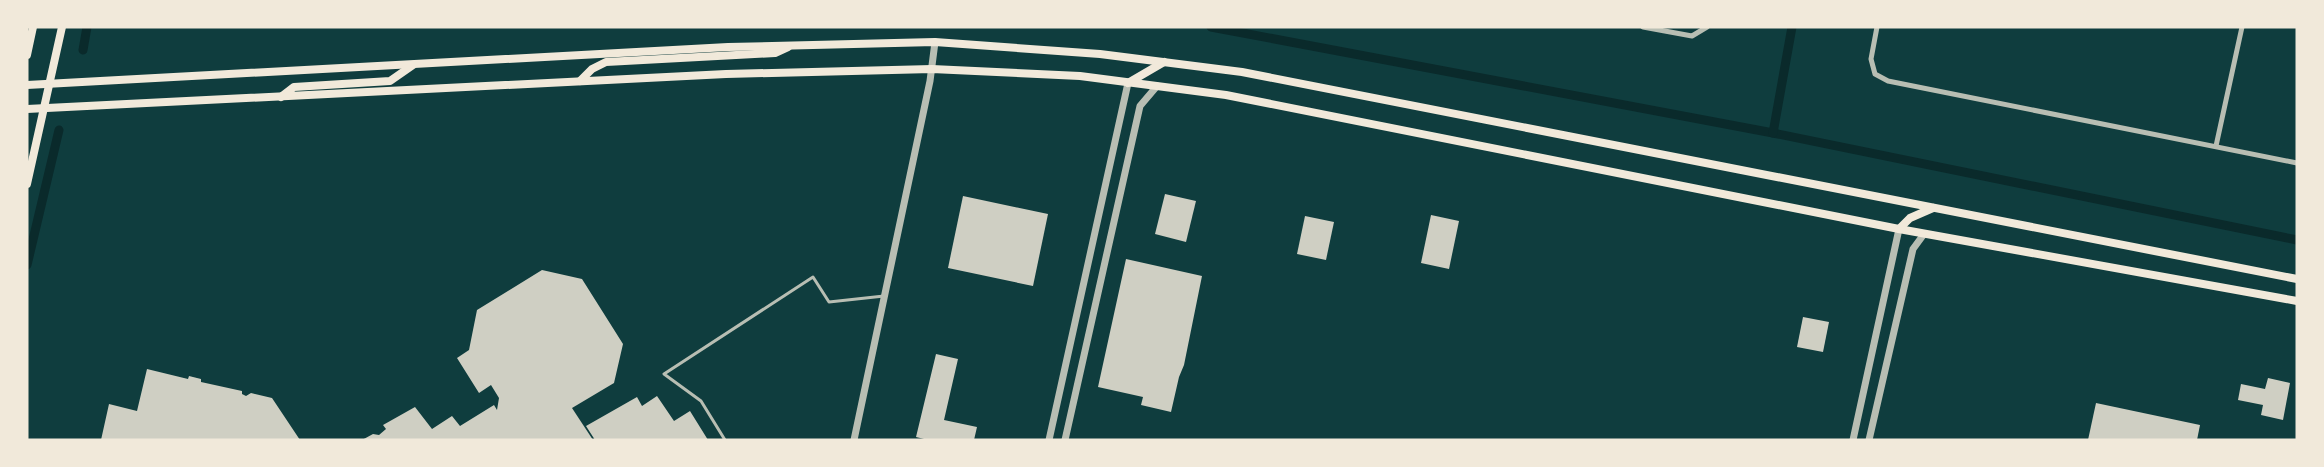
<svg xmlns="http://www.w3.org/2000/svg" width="2324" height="467" font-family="'Varela Round',sans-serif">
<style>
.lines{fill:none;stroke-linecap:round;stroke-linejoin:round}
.canal{stroke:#0a2a2b;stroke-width:9}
.building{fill:#cfcfc3}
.service{stroke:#b8beb3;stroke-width:3}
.minor{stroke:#b8beb3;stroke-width:5}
.tertiary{stroke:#b8beb3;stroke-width:7}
.primary{stroke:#f1e9da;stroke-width:8}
</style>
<rect width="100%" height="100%" fill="#0f3d3e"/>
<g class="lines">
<g class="canal">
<path d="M 1211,27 L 1773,133 L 2297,240"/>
<path d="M 83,50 L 87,27"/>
<path d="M 1773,133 L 1792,27"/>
<path d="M 27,265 L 59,130"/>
</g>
</g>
<g class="building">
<path d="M 1165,194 L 1196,201 L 1186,242 L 1155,234 Z"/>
<path d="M 963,196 L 1048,214 L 1033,286 L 948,268 Z"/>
<path d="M 1431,215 L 1459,221 L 1449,269 L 1421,263 Z"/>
<path d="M 1305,216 L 1334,222 L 1326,260 L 1297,254 Z"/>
<path d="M 1126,259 L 1202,276 L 1184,365 L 1179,377 L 1171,412 L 1141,405 L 1143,397 L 1098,387 Z"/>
<path d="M 542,270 L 582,279 L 623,344 L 614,383 L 572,408 L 593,440 L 362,440 L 373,434 L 379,435 L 386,429 L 383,425 L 415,407 L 432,429 L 452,416 L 460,426 L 494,405 L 497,410 L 499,398 L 491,385 L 479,393 L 457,358 L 469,350 L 477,310 Z"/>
<path d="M 1803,317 L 1829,322 L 1823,352 L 1797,347 Z"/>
<path d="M 936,354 L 958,359 L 944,420 L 977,427 L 974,440 L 928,440 L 916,437 Z"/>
<path d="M 147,369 L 188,379 L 189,376 L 201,379 L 201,382 L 242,391 L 242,394 L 246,396 L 251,393 L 272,398 L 300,440 L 101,440 L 109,404 L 137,411 Z"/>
<path d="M 2268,378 L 2290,383 L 2283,420 L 2261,415 L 2263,405 L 2238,400 L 2241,384 L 2265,389 Z"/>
<path d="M 657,396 L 674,421 L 690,411 L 708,440 L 595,440 L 586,426 L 637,397 L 642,406 Z"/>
<path d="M 2096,403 L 2200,425 L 2197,440 L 2088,440 Z"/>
</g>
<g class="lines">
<path class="service" d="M 725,440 L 701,401 L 664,374 L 813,277 L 829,302 L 884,296"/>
<g class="minor">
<path d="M 1643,27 L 1692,36 L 1707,27"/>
<path d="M 1877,27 L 1871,59 L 1875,74 L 1888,81 L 2297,163"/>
<path d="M 2216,146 L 2242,27"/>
</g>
<g class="tertiary">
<path d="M 854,440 L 930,81 L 935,42"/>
<path d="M 1049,440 L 1128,83"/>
<path d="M 1065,440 L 1140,106 L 1157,86"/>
<path d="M 1853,440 L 1899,229"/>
<path d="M 1869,440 L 1913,249 L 1924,234"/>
</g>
<g class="primary">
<path d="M 27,55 L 33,27"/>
<path d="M 580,81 L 592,69 L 606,62 L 775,53 L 788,47"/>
<path d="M 1128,83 L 1164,62"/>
<path d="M 27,85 L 728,47 L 935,42 L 1100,54 L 1242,72 L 2297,279"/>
<path d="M 281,97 L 294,87 L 390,81 L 413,65"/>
<path d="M 27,109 L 726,74 L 932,69 L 1080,76 L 1226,95 L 1899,229 L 2297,301"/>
<path d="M 27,184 L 62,27"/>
<path d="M 1899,229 L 1910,218 L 1933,208"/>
</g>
</g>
<rect width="2324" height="467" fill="none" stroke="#f1e9da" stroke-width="57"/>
</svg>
